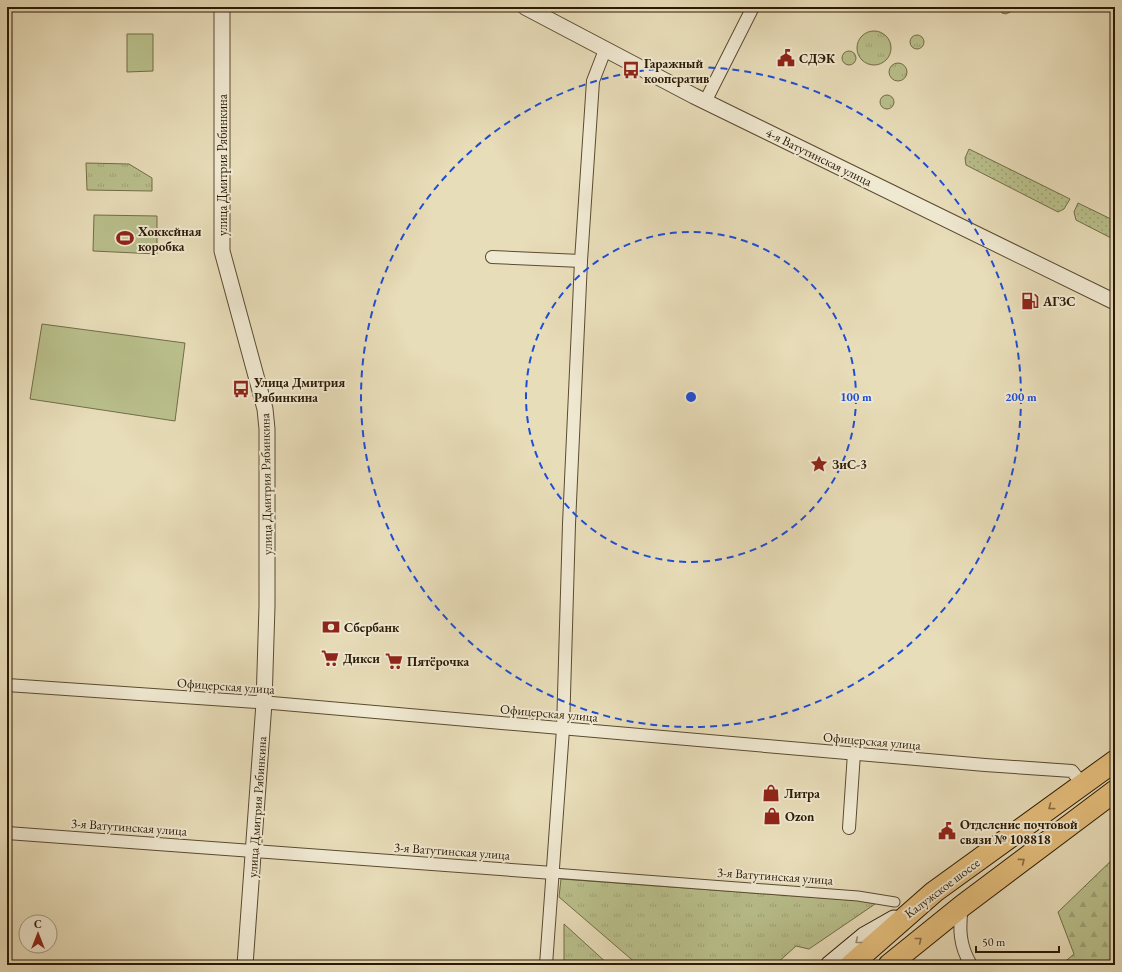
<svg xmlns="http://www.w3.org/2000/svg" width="1122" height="972" font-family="'EB Garamond',serif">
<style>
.grass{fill:url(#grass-dots);stroke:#726d48}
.forest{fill:url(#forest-firs);stroke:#726d48}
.park{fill:url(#park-tufts);stroke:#726d48}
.garden{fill:#b9c08c;stroke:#726d48}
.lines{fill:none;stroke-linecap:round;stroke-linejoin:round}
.pedestrian-casing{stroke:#5a4b30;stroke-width:11}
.minor-casing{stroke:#5a4b30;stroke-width:14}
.tertiary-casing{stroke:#5a4b30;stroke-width:17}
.secondary-casing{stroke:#2b1a03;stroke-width:19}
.trunk-casing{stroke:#2b1a03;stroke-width:23}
.pedestrian{stroke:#f0e9d2;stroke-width:9}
.minor{stroke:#f0e9d2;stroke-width:12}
.tertiary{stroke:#f0e9d2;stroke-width:15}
.secondary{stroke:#f0e9d2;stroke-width:17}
.trunk{stroke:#e4be7c;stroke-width:21}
.oneway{stroke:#886c40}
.oneway2{stroke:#978c75}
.ring{fill:none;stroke:#1d4ed8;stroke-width:2;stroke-dasharray:7 5}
.labels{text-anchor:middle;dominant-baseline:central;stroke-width:4;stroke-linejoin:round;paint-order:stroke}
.poi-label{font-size:13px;font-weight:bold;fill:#2b1a03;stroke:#f0e9d2;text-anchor:start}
.street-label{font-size:13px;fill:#2b1a03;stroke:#f0e9d2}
.centre{fill:#1d4ed8;stroke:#f0e9d2;stroke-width:2}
.ring-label{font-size:12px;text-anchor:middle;font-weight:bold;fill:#1d4ed8;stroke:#f0e9d2;stroke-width:4;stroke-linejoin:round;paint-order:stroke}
</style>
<defs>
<pattern id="grass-dots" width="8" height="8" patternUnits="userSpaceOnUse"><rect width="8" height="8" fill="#b9c08c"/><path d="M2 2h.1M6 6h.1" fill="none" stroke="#9fa477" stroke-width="1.8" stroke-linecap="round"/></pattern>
<pattern id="forest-firs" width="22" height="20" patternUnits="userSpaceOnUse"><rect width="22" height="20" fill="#b9c08c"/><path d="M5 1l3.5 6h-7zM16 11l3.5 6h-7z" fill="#9fa477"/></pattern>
<pattern id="park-tufts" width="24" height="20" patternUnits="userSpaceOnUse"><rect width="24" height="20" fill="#b9c08c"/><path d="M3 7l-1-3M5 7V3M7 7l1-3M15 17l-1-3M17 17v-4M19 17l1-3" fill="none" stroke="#9fa477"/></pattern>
</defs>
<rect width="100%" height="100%" fill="#e8ddb9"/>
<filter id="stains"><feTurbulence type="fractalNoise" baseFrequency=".005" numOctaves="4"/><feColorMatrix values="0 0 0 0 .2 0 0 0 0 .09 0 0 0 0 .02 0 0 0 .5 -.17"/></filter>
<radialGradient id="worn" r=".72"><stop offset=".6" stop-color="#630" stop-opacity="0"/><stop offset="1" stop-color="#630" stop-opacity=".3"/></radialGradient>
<g class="grass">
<path d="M 969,149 L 1070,199 L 1064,209 L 1058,212 L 966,165 L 965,158 Z"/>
<path d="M 1078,203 L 1115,221 L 1115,240 L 1076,220 L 1074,212 Z"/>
</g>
<path class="forest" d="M 1115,857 L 1115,965 L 1061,965 L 1074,954 L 1058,912 Z"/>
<g class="park">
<path d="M 1000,7 L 1013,7 L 1012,11 L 1006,14 L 1002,13 Z"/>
<circle cx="874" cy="48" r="17"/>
<circle cx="917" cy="42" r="7"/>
<circle cx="849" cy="58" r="7"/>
<circle cx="898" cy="72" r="9"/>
<circle cx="887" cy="102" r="7"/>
<path d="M 86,163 L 129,164 L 152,178 L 152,191 L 87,190 Z"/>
<path d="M 561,879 L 878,902 L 809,949 L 796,946 L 775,965 L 638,965 L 559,897 Z"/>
<path d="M 564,924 L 609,965 L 564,965 Z"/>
</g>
<g class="garden">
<path d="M 127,34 L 153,34 L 153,71 L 127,72 Z"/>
<path d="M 94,215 L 157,216 L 157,254 L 93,251 Z"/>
<path d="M 42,324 L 185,343 L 175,421 L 30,399 Z"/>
</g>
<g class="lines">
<g class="pedestrian-casing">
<path id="pedestrian" d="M 553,873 L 858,896 L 895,902"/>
</g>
<g class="minor-casing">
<g id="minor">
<path d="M 705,102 L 753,7"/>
<path d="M 492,257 L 581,261"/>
<path d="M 7,685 L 272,703 L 985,765 L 1072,771 L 1083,785"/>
<path d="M 849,828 L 854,753"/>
<path d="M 7,833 L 553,873"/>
<path d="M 962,906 C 959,928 959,945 971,965"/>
<path d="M 546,965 L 563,729 L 569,524 L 581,261 L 593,81 L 605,50"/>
</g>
</g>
<g class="tertiary-casing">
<g id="tertiary">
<path d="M 222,7 L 222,251 L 265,409 L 267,429 L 267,606 L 264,703 L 245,965"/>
<path d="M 525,7 L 694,96 L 1115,302"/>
</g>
</g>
<g class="secondary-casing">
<path id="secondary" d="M 829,965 L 864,936 L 894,919"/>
</g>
<g class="trunk-casing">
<g id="trunk">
<path d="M 851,965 L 934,892 L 1115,761"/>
<path d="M 889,965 L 962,906 L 1115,791"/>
</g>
</g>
<use href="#pedestrian" class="pedestrian"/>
<use href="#minor" class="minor"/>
<use href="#tertiary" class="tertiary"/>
<use href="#secondary" class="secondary"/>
<use href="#trunk" class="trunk"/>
</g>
<defs><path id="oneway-chevron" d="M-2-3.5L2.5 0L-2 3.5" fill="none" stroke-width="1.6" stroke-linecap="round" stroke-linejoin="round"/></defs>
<g class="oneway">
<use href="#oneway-chevron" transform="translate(1051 807) rotate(144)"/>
<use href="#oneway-chevron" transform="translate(1022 861) rotate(-37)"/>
<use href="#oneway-chevron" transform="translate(919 940) rotate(-39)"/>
</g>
<use class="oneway2" href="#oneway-chevron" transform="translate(858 941) rotate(141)"/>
<g class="ring">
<circle cx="691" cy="397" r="165"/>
<circle cx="691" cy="397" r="330"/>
</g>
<defs>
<g id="civic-bare" transform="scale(1.38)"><path d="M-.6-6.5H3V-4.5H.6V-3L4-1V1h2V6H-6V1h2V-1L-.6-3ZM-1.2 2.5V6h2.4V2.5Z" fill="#8f2418" stroke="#f0e9d2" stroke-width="2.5" paint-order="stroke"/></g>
<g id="bus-bare" transform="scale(1.38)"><path d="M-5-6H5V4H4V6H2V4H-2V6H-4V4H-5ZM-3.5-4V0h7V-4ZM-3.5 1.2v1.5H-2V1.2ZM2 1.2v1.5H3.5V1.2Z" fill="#8f2418" stroke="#f0e9d2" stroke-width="2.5" paint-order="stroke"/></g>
<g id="stadium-bare" transform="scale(1.38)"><path d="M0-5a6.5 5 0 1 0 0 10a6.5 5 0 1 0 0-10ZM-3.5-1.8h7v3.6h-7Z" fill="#8f2418" stroke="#f0e9d2" stroke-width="2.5" paint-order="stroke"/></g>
<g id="fuel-bare" transform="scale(1.38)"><path d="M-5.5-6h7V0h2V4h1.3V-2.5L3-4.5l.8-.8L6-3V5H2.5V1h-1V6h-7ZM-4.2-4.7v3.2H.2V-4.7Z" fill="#8f2418" stroke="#f0e9d2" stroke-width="2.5" paint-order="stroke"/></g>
<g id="sight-bare" transform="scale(1.38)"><path d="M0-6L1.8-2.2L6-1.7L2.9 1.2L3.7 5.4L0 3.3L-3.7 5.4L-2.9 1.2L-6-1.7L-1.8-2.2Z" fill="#8f2418" stroke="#f0e9d2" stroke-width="2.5" paint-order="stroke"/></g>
<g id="bank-bare" transform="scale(1.38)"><path d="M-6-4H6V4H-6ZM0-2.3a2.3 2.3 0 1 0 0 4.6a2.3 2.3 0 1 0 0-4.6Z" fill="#8f2418" stroke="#f0e9d2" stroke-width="2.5" paint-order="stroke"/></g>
<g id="supermarket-bare" transform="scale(1.38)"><path d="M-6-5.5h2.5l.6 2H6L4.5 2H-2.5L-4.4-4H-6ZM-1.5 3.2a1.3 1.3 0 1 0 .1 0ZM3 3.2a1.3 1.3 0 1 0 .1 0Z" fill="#8f2418" stroke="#f0e9d2" stroke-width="2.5" paint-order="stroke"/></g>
<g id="shop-bare" transform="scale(1.38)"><path d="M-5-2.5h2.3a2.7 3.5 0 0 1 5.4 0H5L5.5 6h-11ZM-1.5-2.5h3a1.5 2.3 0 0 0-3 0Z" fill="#8f2418" stroke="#f0e9d2" stroke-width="2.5" paint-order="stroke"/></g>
</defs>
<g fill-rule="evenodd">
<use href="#civic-bare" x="786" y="58"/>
<use href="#bus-bare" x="631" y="70"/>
<use href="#stadium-bare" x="125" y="238"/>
<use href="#fuel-bare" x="1030" y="301"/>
<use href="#bus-bare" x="241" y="389"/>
<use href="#sight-bare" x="819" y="464"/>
<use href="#bank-bare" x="331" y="627"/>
<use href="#supermarket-bare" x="330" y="658"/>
<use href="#supermarket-bare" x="394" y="661"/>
<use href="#shop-bare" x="771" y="793"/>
<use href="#shop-bare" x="772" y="816"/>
<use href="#civic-bare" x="947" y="831"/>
</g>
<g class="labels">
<g class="poi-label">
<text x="799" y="58">СДЭК</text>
<text x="644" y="63">Гаражный<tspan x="644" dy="15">кооператив</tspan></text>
<text x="138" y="231">Хоккейная<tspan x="138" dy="15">коробка</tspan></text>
<text x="1043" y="301">АГЗС</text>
<text x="254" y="382">Улица Дмитрия<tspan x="254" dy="15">Рябинкина</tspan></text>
<text x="832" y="464">ЗиС-3</text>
<text x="344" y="627">Сбербанк</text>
<text x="343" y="658">Дикси</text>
<text x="407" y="661">Пятёрочка</text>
<text x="784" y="793">Литра</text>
<text x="785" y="816">Ozon</text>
<text x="960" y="824">Отделение почтовой<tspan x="960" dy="15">связи № 108818</tspan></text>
</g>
<g class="street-label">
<text transform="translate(819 157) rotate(26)">4-я Ватутинская улица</text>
<text transform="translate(222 165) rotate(-90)">улица Дмитрия Рябинкина</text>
<text transform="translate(266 484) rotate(-91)">улица Дмитрия Рябинкина</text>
<text transform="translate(226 686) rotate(4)">Офицерская улица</text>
<text transform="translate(549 713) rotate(5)">Офицерская улица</text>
<text transform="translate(872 741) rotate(5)">Офицерская улица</text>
<text transform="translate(257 807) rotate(-86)">улица Дмитрия Рябинкина</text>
<text transform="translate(129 827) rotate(4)">3-я Ватутинская улица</text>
<text transform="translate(452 851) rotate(4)">3-я Ватутинская улица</text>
<text transform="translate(775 876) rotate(4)">3-я Ватутинская улица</text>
<text transform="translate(942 888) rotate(-37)">Калужское шоссе</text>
</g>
</g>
<circle cx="691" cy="397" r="6" class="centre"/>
<g class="ring-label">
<text x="856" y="401">100 m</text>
<text x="1021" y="401">200 m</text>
</g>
<rect width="1122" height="972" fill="none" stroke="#e8ddb9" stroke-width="24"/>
<rect x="8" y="8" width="1106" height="956" fill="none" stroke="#2b1a03" stroke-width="2"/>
<rect x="12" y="12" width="1098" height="948" fill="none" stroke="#2b1a03"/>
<g transform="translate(38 934)"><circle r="19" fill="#f0e9d2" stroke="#a1967f"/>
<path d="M0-3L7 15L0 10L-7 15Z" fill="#8f2418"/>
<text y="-6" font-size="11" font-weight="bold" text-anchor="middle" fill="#2b1a03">С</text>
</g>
<path d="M976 946v6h83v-6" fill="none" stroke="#2b1a03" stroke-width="2"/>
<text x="982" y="946" font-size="12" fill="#2b1a03" stroke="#f0e9d2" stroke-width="3" paint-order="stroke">50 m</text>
<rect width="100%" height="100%" filter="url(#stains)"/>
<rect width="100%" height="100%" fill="url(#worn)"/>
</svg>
